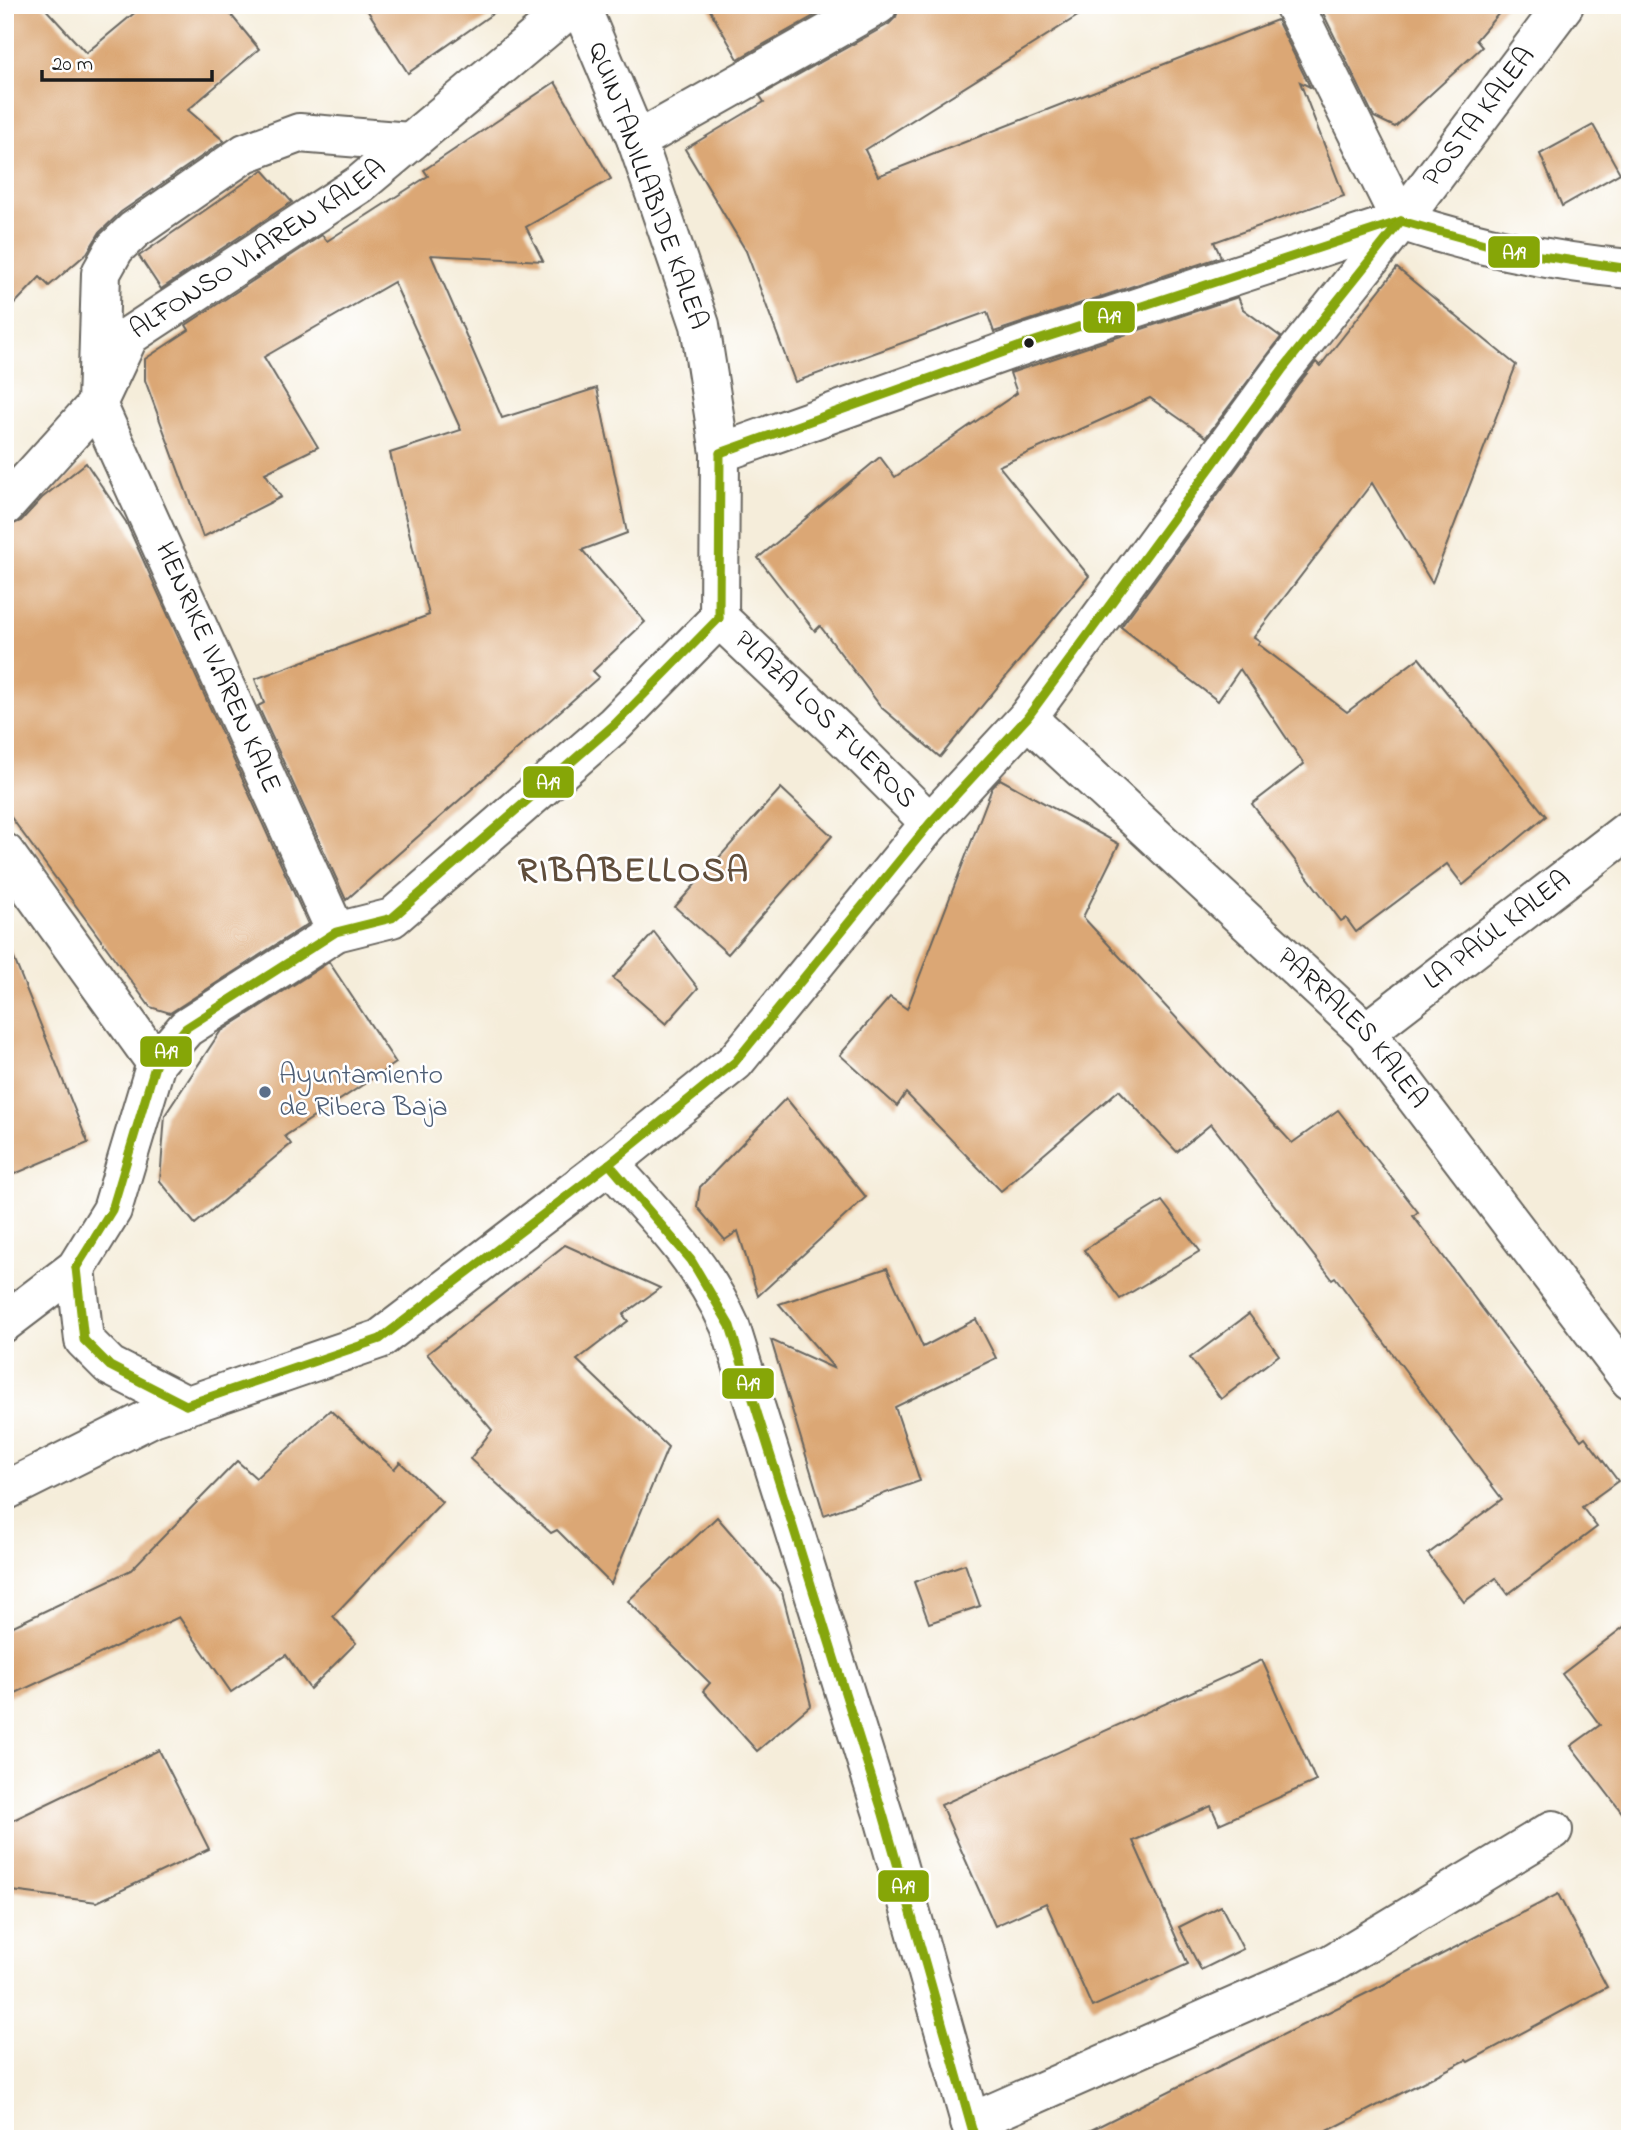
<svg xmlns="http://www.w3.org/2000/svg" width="1635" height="2144" font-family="'Indie Flower',sans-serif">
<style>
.building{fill:#dba775}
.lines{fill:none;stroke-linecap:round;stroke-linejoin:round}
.street-casing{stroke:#68655e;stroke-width:42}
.secondary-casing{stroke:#68655e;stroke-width:42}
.street{stroke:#fff;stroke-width:38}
.secondary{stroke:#fff;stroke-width:38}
.bus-1-casing{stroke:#fff;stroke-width:14}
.bus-1{stroke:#86a607;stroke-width:9}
.bus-dot{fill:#1c1c1c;stroke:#fff;stroke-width:2.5}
.service-dot{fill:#5c6f8a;stroke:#fff;stroke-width:2.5}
.labels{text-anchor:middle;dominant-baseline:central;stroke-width:5;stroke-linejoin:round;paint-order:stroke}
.street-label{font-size:28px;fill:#1c1c1c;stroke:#fff}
.service-label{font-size:28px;fill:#4e5e75;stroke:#fff;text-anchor:start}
.district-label{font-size:35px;font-weight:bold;letter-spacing:2px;fill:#5f4d3b;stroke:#fff}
.line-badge{stroke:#fff;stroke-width:2.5}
.badge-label{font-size:19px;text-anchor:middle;font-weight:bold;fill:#fff}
</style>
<rect width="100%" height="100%" fill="#fff"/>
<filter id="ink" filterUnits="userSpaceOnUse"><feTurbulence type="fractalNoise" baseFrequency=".0143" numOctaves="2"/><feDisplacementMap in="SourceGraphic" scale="14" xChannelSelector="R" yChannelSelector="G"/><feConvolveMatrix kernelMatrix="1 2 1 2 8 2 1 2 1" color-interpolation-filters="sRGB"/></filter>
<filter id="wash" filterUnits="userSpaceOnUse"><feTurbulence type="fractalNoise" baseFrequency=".00686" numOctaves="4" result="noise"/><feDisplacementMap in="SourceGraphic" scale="28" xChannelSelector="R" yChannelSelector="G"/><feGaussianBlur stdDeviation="1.57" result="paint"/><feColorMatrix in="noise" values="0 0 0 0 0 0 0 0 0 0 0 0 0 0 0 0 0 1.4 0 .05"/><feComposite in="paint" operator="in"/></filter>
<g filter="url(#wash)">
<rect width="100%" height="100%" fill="#f5edda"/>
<g id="blocks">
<g class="building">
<path d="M 5,5 L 42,5 L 86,53 L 144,5 L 223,5 L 259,49 L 188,110 L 224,141 L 121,212 L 100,232 L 87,253 L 49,286 L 40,277 L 5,314 Z"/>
<path d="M 364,5 L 505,5 L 408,73 Z"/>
<path d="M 707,5 L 833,5 L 738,59 Z"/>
<path d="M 900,5 L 1095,5 L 865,150 L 878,176 L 1277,20 L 1310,87 L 1300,82 L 1344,196 L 1214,242 L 1221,257 L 994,332 L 987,312 L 795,382 L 746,251 L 685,149 L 764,102 L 760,96 L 889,24 L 896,17 Z"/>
<path d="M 1319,5 L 1506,5 L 1476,40 L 1482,47 L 1395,127 L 1374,117 Z"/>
<path d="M 555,82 L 611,179 L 526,227 L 543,261 L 431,255 L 502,418 L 597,388 L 627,533 L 582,550 L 645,622 L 593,671 L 599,677 L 346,900 L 258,706 L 264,703 L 255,679 L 429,615 L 390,453 L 461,430 L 394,282 L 264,357 L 318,447 L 265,473 L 281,497 L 203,537 L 145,380 L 145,359 L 189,330 L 186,325 L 322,235 L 327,241 L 428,176 L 424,170 Z"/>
<path d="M 1593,125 L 1620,173 L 1562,206 L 1540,154 Z"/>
<path d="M 263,170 L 292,202 L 161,289 L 139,256 Z"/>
<path d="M 1397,268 L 1516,365 L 1432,583 L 1372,483 L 1254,637 L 1260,641 L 1258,644 L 1347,712 L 1419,658 L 1546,816 L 1463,885 L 1447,864 L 1356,932 L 1346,918 L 1341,921 L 1252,804 L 1304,764 L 1240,669 L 1218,701 L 1121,627 L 1299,383 L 1316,362 L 1320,366 Z"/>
<path d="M 1238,297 L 1243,309 L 1281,337 L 1206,437 L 1150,398 L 999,466 L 1089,576 L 940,757 L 882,708 L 820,626 L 815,631 L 758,558 L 880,457 L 895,477 L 1017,393 L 1010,373 Z"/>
<path d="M 86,463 L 126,522 L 308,924 L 170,1013 L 150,1007 L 5,809 L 5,527 L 21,521 L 42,498 Z"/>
<path d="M 1000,779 L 1119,844 L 1083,917 L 1292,1143 L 1338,1110 L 1418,1212 L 1413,1216 L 1581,1440 L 1585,1437 L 1618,1481 L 1582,1507 L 1597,1527 L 1508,1594 L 1496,1578 L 1464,1602 L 1428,1554 L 1502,1499 L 1335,1277 L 1332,1279 L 1211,1124 L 1177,1152 L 1119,1090 L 1001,1191 L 906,1093 L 897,1106 L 840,1055 L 890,997 L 907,1009 L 992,788 Z"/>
<path d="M 781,788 L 832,836 L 728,954 L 675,907 Z"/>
<path d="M 654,932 L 698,988 L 666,1024 L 613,978 Z"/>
<path d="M 7,941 L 88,1143 L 5,1178 L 5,942 Z"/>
<path d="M 329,962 L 396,1063 L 285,1136 L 291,1144 L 195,1224 L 160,1181 L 165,1115 L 220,1032 Z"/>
<path d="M 786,1098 L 866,1197 L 758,1296 L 738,1231 L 725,1240 L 697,1207 L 700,1187 Z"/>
<path d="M 1162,1201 L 1200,1251 L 1120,1299 L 1084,1250 Z"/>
<path d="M 565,1245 L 660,1288 L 623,1315 L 628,1321 L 577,1360 L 668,1447 L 611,1584 L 557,1530 L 551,1533 L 470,1459 L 492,1430 L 427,1354 Z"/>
<path d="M 887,1268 L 923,1347 L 976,1319 L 996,1358 L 895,1407 L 920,1481 L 824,1515 L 771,1340 L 835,1369 L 779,1304 Z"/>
<path d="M 1249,1314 L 1279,1355 L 1221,1399 L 1190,1358 Z"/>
<path d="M 330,1410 L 394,1469 L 400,1462 L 442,1502 L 333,1616 L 356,1643 L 310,1689 L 286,1655 L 231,1692 L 179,1617 L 5,1698 L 5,1630 L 131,1570 L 237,1461 L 256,1478 Z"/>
<path d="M 717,1517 L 782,1592 L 811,1705 L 757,1751 L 703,1691 L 710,1683 L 628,1601 Z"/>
<path d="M 965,1564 L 980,1606 L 929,1623 L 914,1582 Z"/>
<path d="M 1630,1622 L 1630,1823 L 1571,1746 L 1600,1725 L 1562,1674 Z"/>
<path d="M 1262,1660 L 1316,1781 L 1219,1824 L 1211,1806 L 1133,1841 L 1188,1964 L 1092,2007 L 1046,1903 L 995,1926 L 941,1805 Z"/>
<path d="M 159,1750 L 209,1849 L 97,1902 L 5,1890 L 5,1824 Z"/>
<path d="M 1558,1894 L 1607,1987 L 1468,2062 L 1466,2060 L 1312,2139 L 1073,2139 L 1383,1985 Z"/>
<path d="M 1221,1906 L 1243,1949 L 1201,1970 L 1179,1927 Z"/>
</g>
</g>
</g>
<g filter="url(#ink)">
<use href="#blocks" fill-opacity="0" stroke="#68655e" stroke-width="2"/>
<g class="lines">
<g class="street-casing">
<g id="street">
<path id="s1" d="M 1294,5 L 1401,221 L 1564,5"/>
<path d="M 637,141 L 878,5"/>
<path id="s2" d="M 5,506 L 97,404 L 129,336 L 360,184 L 574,5"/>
<path id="s3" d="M 719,618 L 836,729 L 930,823"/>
<path id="s4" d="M 1027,718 L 1366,1032 L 1630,1380"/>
<path d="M 5,853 L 156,1063"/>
<path d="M 336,932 L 97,404 L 101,273 L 115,248 L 134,230 L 245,153 L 299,133 L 410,142"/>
<path id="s5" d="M 1366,1032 L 1630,829"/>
<path d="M 76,1268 L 84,1340 L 110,1366 L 186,1405"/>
<path d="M 970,2123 L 1331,1964 L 1553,1830"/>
</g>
</g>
<g class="secondary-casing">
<g id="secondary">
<path d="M 1401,221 C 1476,246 1551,262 1630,269"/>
<path d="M 720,453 L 1032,342 L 1401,221"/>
<path d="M 609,1164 C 658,1218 700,1259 730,1326 L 883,1814 L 975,2139"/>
<path d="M 5,1322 L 76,1268 L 112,1210 L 156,1063 L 186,1028 L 336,932 L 392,918 L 615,724 L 719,618 L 720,453 L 700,325 L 637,141 L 580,5"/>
<path d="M 5,1491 L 153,1417 L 380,1339 L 609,1164 L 735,1062 L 930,823 L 1027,718 L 1282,370 L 1401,221"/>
</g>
</g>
<use href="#street" class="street"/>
<use href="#secondary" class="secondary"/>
<g class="bus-1-casing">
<g id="bus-1">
<path d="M 1401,221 L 1514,252 L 1630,269"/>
<path d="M 720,453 L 1032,342 L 1401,221"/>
<path d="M 719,618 L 720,453"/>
<path d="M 609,1164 L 691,1260 L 730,1326 L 883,1814 L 975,2139"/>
<path d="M 76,1268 L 112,1210 L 156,1063 L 186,1028 L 336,932 L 392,918 L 615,724 L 719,618"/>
<path d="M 76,1268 L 84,1340 L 110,1366 L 186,1405"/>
<path d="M 186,1405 L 380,1339 L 609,1164 L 735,1062 L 930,823 L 1027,718 L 1282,370 L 1401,221"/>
</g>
</g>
<use href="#bus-1" class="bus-1"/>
</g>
</g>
<circle class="bus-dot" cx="1029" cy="343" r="6"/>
<circle class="service-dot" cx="265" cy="1092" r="7"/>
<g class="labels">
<g class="street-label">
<text stroke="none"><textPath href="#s1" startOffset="371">POSTA KALEA</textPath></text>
<text transform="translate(647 186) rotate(70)">QUINTANILLABIDE KALEA</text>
<text stroke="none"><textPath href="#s2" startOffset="368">ALFONSO VI.AREN KALEA</textPath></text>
<text transform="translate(217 668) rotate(66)">HENRIKE IV.AREN KALE</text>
<text stroke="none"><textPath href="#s3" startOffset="147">PLAZA LOS FUEROS</textPath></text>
<text stroke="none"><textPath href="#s5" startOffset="166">LA PAÚL KALEA</textPath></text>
<text stroke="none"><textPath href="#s4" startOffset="450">PARRALES KALEA</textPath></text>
</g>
<g class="service-label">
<text x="279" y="1076">Ayuntamiento<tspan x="279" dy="32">de Ribera Baja</tspan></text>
</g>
<g class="district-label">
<text x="634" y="872">RIBABELLOSA</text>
</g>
</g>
<g class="line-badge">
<rect x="1487" y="235" width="54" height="34" rx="7" fill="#86a607"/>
<rect x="1082" y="300" width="54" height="34" rx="7" fill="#86a607"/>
<rect x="522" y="765" width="53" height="34" rx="7" fill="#86a607"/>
<rect x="139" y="1035" width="54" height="33" rx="7" fill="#86a607"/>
<rect x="721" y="1367" width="54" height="33" rx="7" fill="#86a607"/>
<rect x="877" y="1869" width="53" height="34" rx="7" fill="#86a607"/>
</g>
<g class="badge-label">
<text x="1514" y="259">A19</text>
<text x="1109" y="323">A19</text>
<text x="548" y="789">A19</text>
<text x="166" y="1058">A19</text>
<text x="748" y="1390">A19</text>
<text x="903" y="1893">A19</text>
</g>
<rect width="1635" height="2144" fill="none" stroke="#fff" stroke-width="28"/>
<path d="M42 70v10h170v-10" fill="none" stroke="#1c1c1c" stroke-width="3.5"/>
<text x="52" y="70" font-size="21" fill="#1c1c1c" stroke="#ffffff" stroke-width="5" paint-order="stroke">20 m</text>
</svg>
